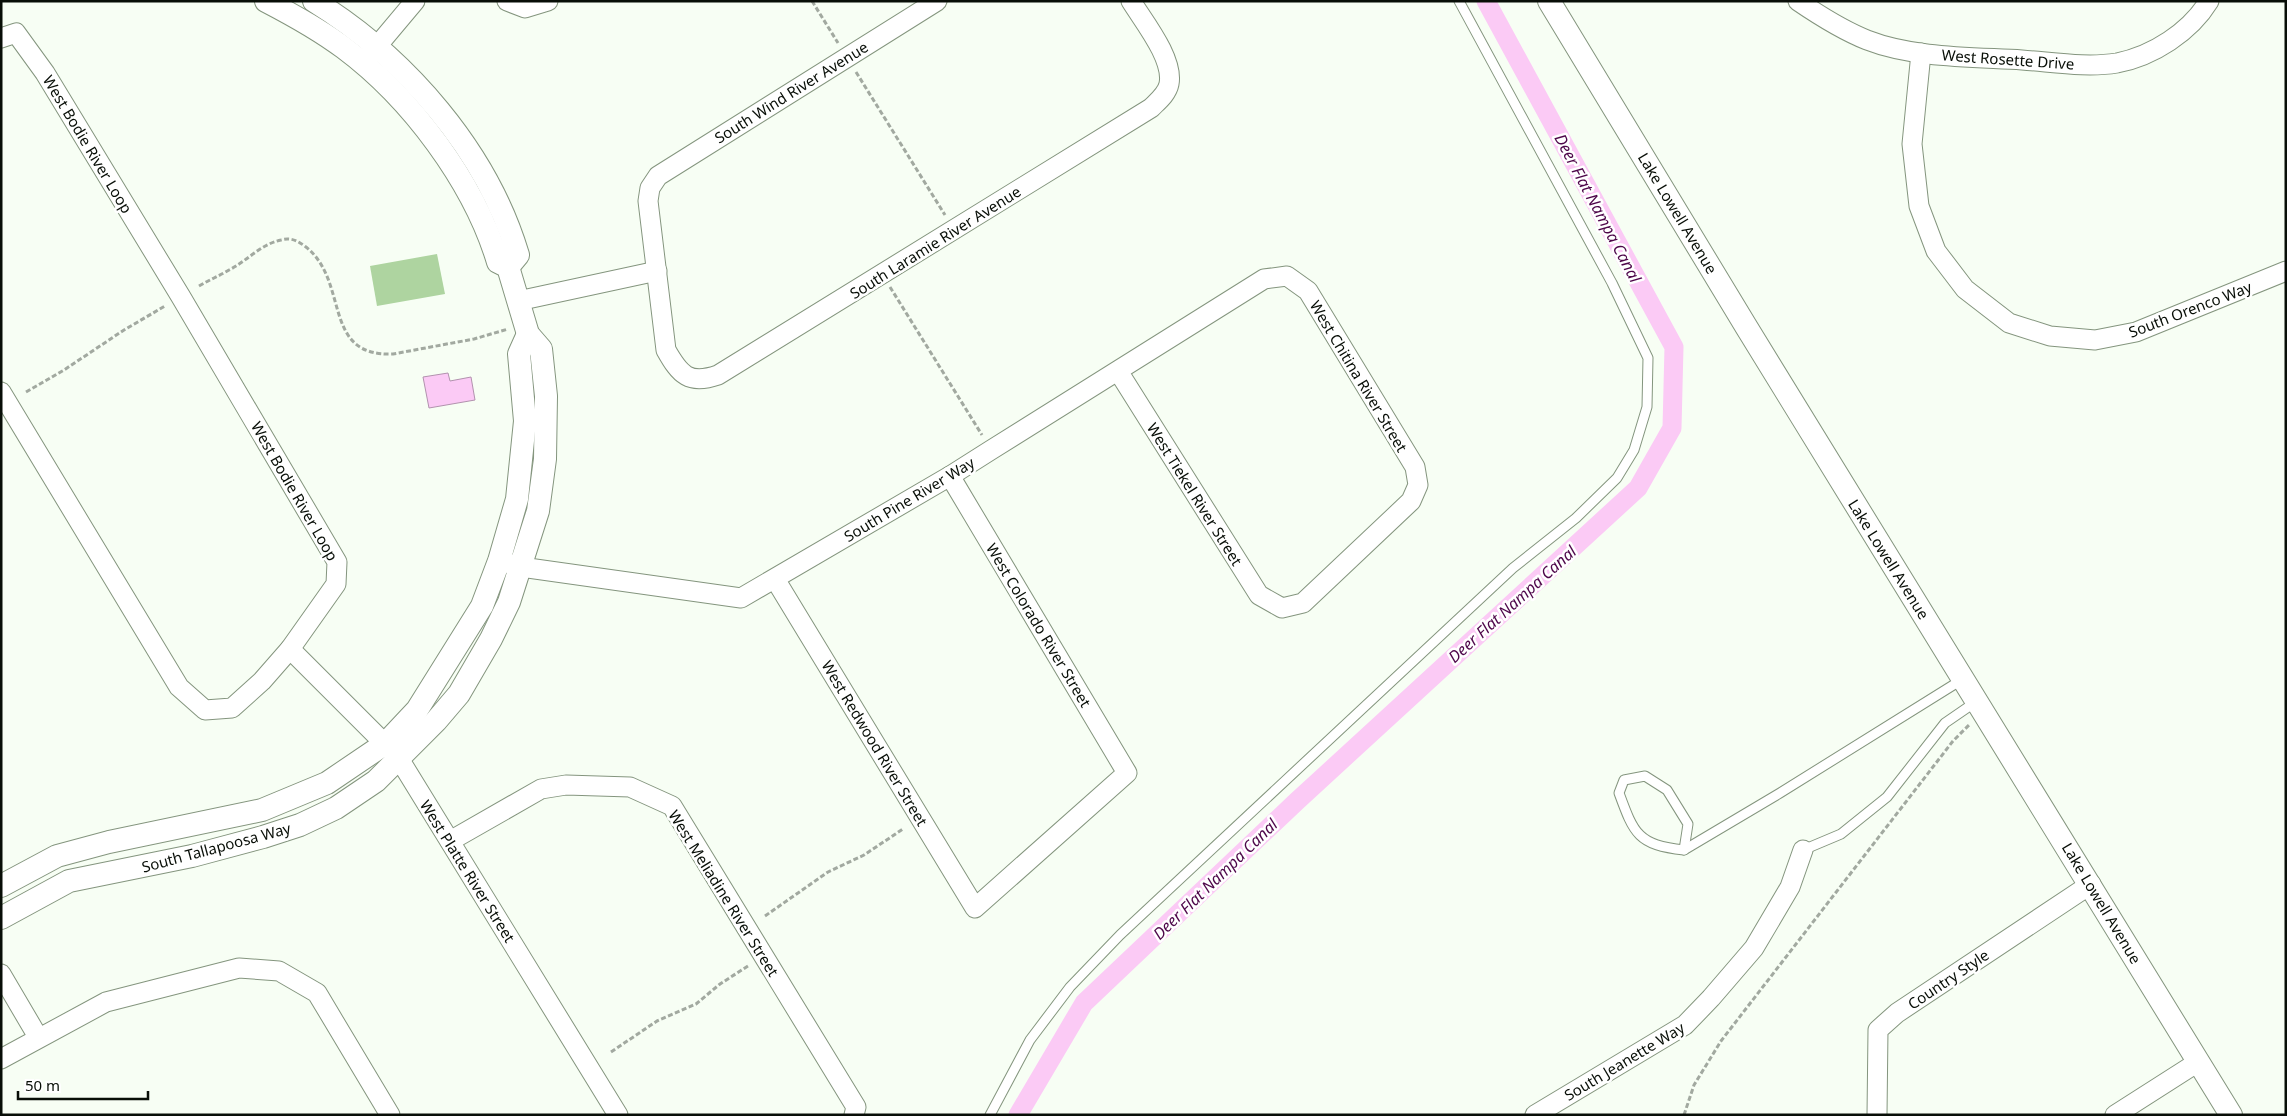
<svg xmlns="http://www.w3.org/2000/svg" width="2287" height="1116" font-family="'Noto Sans',sans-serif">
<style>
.green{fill:#aed4a0}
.water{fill:#fbcaf5;stroke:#b292ae}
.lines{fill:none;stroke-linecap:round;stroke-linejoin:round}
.canal{stroke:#fbcaf5;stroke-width:19}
.service-casing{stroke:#84957e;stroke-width:11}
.minor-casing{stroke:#84957e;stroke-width:21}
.tertiary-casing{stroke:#84957e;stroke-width:24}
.path{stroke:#a2a9a0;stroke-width:3;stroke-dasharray:5 2.5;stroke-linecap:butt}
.service{stroke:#fff;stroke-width:9}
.minor{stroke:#fff;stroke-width:19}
.tertiary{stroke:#fff;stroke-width:22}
.labels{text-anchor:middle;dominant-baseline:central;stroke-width:5;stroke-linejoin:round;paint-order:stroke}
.street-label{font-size:15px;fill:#080e07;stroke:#fff}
.water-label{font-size:16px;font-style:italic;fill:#4e064a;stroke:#fff}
</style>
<rect width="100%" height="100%" fill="#f7fef4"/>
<path class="green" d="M 437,254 L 445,294 L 377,306 L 370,266 Z"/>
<path class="water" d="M 448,373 L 450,381 L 471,377 L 475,400 L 429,408 L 423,377 Z"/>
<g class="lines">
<path class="canal" d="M 1018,1115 L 1084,1003 L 1297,801 L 1638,488 L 1672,428 L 1674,347 L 1486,1"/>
<g class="service-casing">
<g id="service">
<path d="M 1645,776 L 1667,790 L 1688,824 L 1684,850 C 1638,845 1634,834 1619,793 L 1624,780 Z"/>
<path d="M 1684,850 L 1780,793 L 1963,679"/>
<path d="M 1803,850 L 1841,834 L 1887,797 L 1945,723 L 1977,701"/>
<path d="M 990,1115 L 1030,1040 L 1070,987 L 1120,935 L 1513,568 L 1576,518 L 1617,478 L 1634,450 L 1647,407 L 1648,358 L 1612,283 L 1459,1"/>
</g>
</g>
<g class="minor-casing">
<g id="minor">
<path d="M 507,1 L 525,8 L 548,1"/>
<path d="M 937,1 L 658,176 L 650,188 L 648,201 L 666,350 C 680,375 689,385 718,375 L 1151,108 C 1158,101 1167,94 1169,84 C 1174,59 1144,22 1131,1"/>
<path d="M 1798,1 C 1820,16 1842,30 1867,40 C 1913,58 1972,57 2022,60 C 2052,62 2086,68 2117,63 C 2153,56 2190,32 2209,1"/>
<path d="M 1,38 L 16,33 L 45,73 L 181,297 L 337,562 L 336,584 L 290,649 L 262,681 L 232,708 L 205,710 L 179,687 L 1,392"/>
<path d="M 1921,53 L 1912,144 L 1919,206 L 1936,251 L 1965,289 L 2009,323 L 2050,336 L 2095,340 L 2136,332 L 2286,271"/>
<path d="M 368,57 L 415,1"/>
<path d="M 518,301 L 657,271"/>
<path d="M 507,563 L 521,567 L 741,598 L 950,476 L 991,450 L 1264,279 L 1287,276 L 1308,291 L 1415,467 L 1418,485 L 1411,501 L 1303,603 L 1282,608 L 1259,595 L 1118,371"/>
<path d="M 775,579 L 975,908 L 1127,773 L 950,476"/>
<path d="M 290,649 L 398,757 L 618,1115"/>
<path d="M 450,841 L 541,789 L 566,785 L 630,787 L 672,806 L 856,1107 L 854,1115"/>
<path d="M 1,974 L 38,1037"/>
<path d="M 1,1059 L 106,1002 L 239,968 L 279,971 L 317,993 L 390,1115"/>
<path d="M 1535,1115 L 1685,1025 L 1711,998 L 1754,948 L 1790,887 L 1803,850"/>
<path d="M 1877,1115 L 1878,1030 L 1897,1013 L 2091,884"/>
<path d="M 2115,1115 L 2198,1062"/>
</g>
</g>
<g class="tertiary-casing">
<g id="tertiary">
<path d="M 314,1 C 406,58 487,151 518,255 L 508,267"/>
<path d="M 1549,1 L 1747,328 L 2231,1115"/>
<path d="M 1,886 L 57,856 L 109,842 L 262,810 L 327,783 L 386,743 L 417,710 L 482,606 L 499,561 L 517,499 L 525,421 L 519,354 L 528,334"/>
<path d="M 1,918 L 69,881 L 192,856 L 263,837 L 300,825 L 336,808 L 376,781 L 436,721 L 459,694 L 491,639 L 509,602 L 538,511 L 545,459 L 546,396 L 541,349 L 528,334 L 508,267 L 498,262 C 474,182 411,98 344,48 C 320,30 293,15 266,1"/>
</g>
</g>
<g class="path">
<path d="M 812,1 L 838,43"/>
<path d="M 856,72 L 945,215"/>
<path d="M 199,286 C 209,280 219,276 229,270 C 247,261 261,244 281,240 C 291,237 298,241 306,247 C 350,282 321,357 393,354 L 474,339 L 508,329"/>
<path d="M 890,287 L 982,435"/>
<path d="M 26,392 L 64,370 L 124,330 L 165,306"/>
<path d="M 765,916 L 828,872 L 864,855 L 903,829"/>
<path d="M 611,1052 L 657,1021 L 696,1004 L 720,984 L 748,966"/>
<path d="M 1684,1115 L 1694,1085 L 1721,1041 L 1953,741 L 1969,725"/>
</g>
<use href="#service" class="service"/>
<use href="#minor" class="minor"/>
<use href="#tertiary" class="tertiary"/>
</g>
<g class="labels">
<g class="street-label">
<text transform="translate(2008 59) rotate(4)">West Rosette Drive</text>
<text transform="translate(791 92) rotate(-32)">South Wind River Avenue</text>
<text transform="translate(88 144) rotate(59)">West Bodie River Loop</text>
<text transform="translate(1678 213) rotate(59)">Lake Lowell Avenue</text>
<text transform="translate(935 242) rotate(-32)">South Laramie River Avenue</text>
<text transform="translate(2190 309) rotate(-21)">South Orenco Way</text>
<text transform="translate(1359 376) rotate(59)">West Chitina River Street</text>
<text transform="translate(295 491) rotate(60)">West Bodie River Loop</text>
<text transform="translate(1195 494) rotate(58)">West Tiekel River Street</text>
<text transform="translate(909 499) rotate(-31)">South Pine River Way</text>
<text transform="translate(1889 559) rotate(58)">Lake Lowell Avenue</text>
<text transform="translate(1039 625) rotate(59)">West Colorado River Street</text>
<text transform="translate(875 743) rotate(59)">West Redwood River Street</text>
<text transform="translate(216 847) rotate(-15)">South Tallapoosa Way</text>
<text transform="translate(468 871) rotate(58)">West Platte River Street</text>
<text transform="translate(724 893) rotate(58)">West Meliadine River Street</text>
<text transform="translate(2102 903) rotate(59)">Lake Lowell Avenue</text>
<text transform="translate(1948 979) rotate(-34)">Country Style</text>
<text transform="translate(1624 1061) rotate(-31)">South Jeanette Way</text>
</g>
<g class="water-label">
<text transform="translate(1598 208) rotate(62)">Deer Flat Nampa Canal</text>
<text transform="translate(1512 604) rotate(-42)">Deer Flat Nampa Canal</text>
<text transform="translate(1215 879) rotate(-44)">Deer Flat Nampa Canal</text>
</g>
</g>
<rect width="2287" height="1116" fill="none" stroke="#080e07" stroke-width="5"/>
<path d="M18 1091v8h130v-8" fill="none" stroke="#080e07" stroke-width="2.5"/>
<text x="25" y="1091" font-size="15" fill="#080e07" stroke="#ffffff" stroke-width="4" paint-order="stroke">50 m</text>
</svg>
